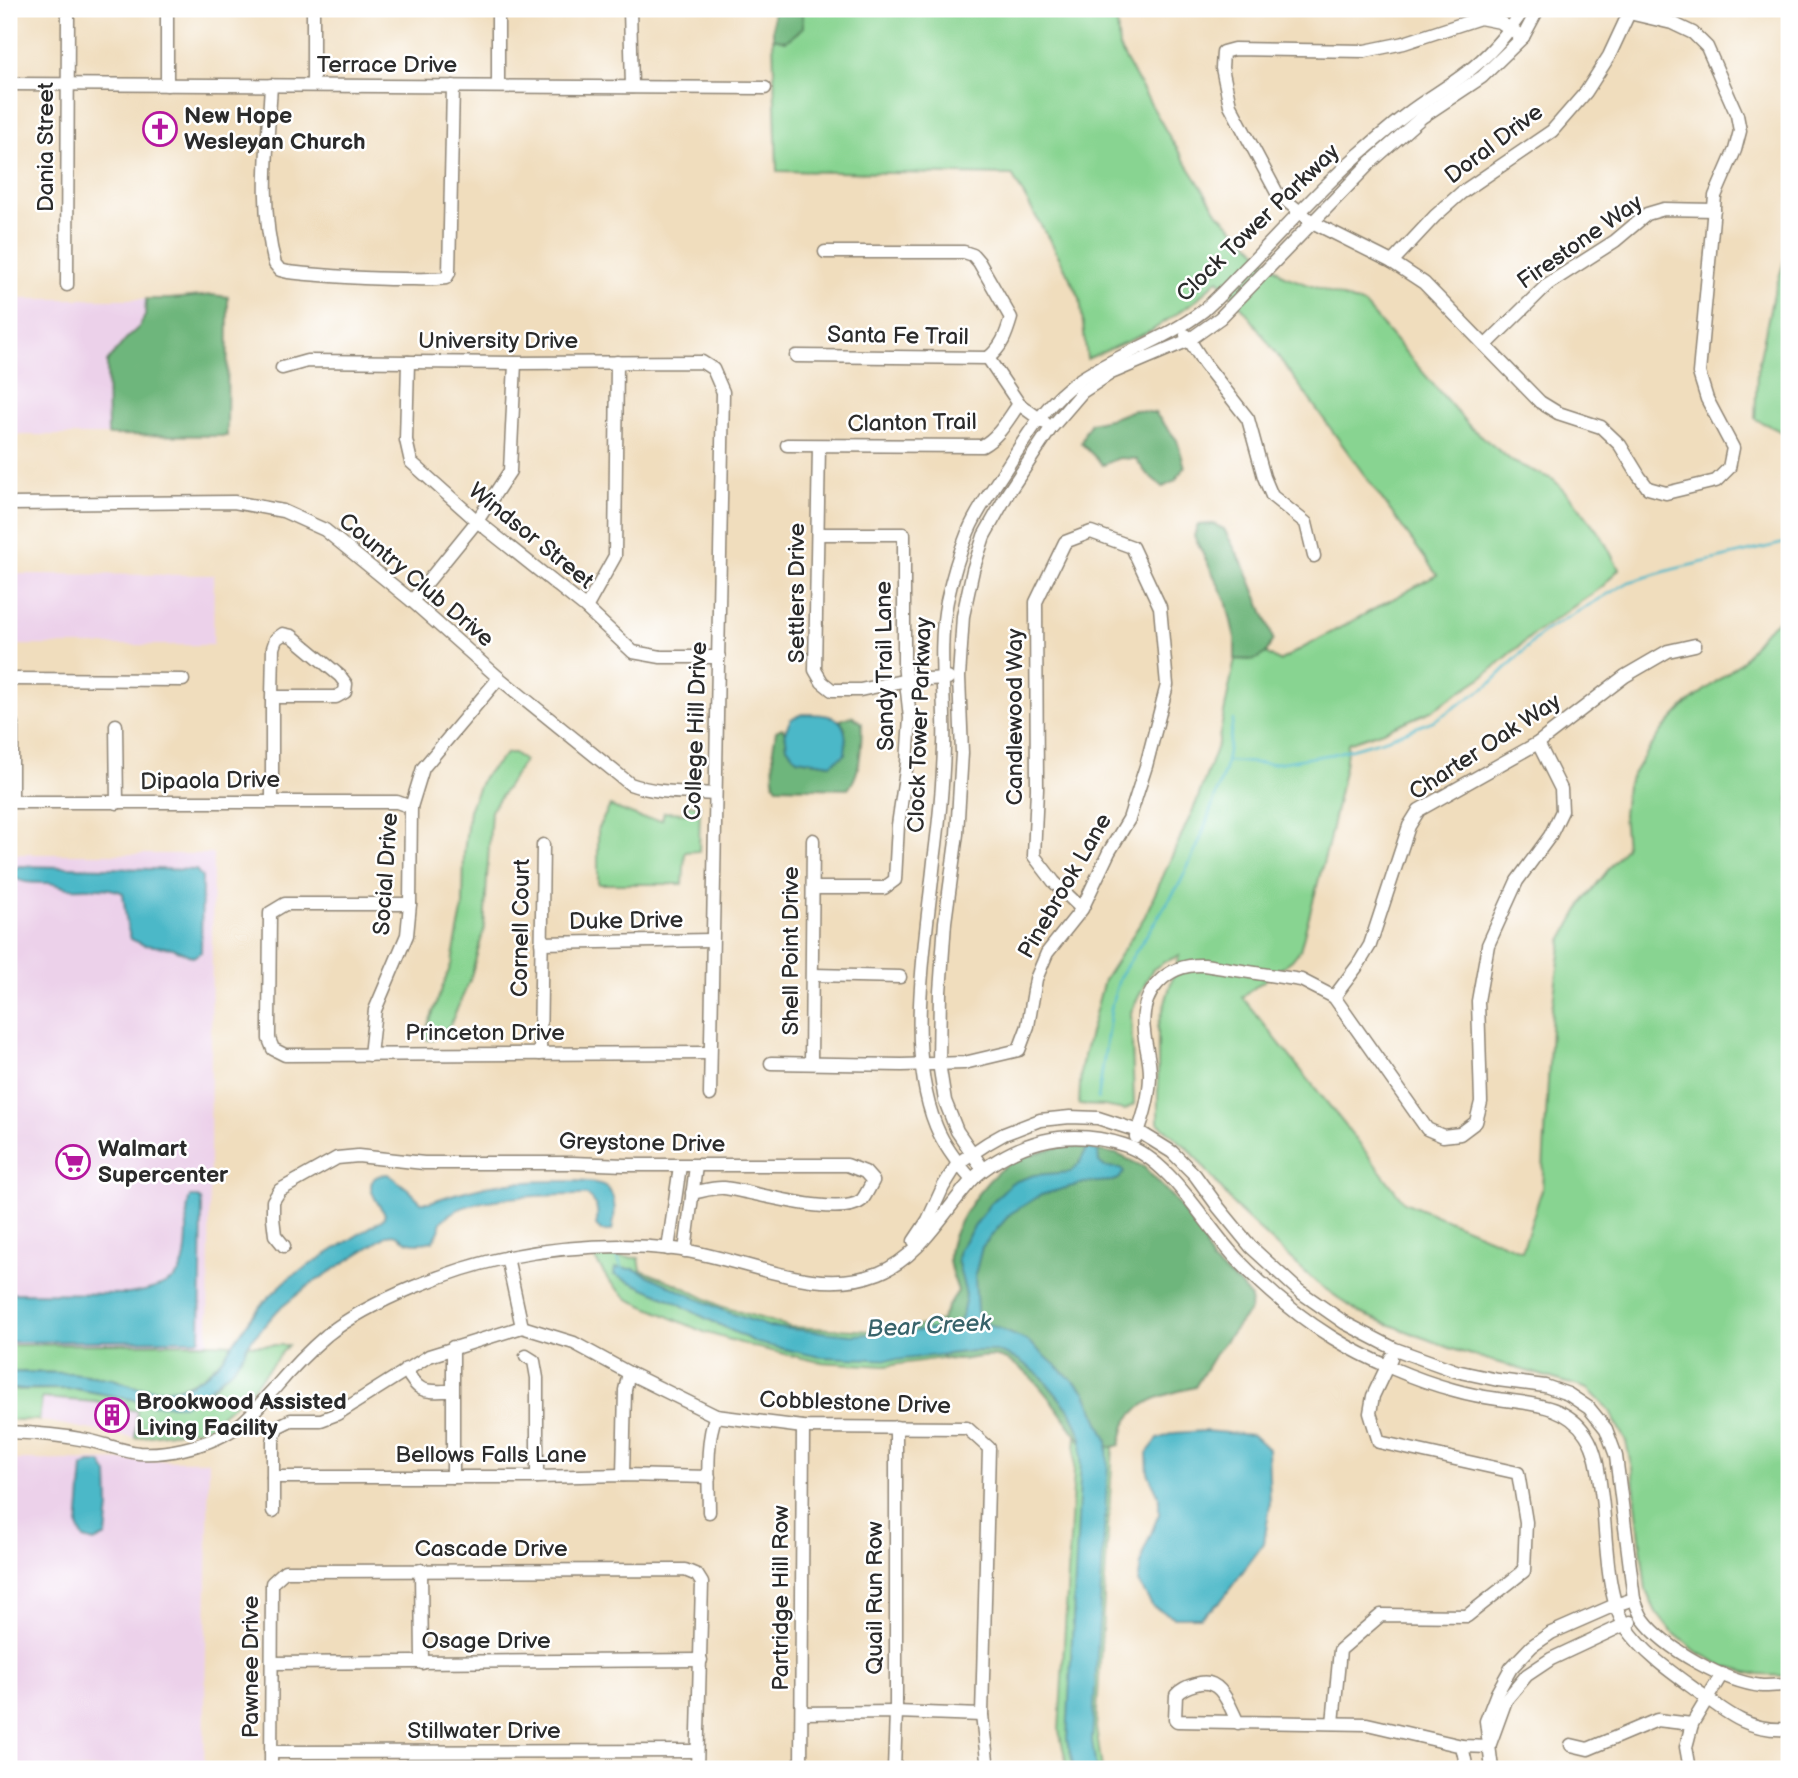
<svg xmlns="http://www.w3.org/2000/svg" width="1798" height="1778" font-family="'Balsamiq Sans',sans-serif">
<style>
.built{fill:#ecd1ea}
.green{fill:#88d491;stroke:#5a805e;stroke-width:2}
.forest{fill:#6eb67b;stroke:#4c7053;stroke-width:2}
.water{fill:#4cb8c8;stroke:#3c727a;stroke-width:2}
.lines{fill:none;stroke-linecap:round;stroke-linejoin:round}
.stream{stroke:#4cb8c8;stroke-width:2.5}
.minor-casing{stroke:#8e8474;stroke-width:15}
.minor{stroke:#fff;stroke-width:12}
.labels{text-anchor:middle;dominant-baseline:central;stroke-width:5;stroke-linejoin:round;paint-order:stroke}
.street-label{font-size:23px;fill:#2b2b2b;stroke:#fff}
.poi-label{font-size:23px;font-weight:bold;fill:#2b2b2b;stroke:#fff;text-anchor:start}
.water-label{font-size:24px;font-style:italic;fill:#38636a;stroke:#fff}
</style>
<rect width="100%" height="100%" fill="#fff"/>
<filter id="ink" filterUnits="userSpaceOnUse"><feTurbulence type="fractalNoise" baseFrequency=".0143" numOctaves="2"/><feDisplacementMap in="SourceGraphic" scale="14" xChannelSelector="R" yChannelSelector="G"/><feConvolveMatrix kernelMatrix="1 2 1 2 8 2 1 2 1" color-interpolation-filters="sRGB"/></filter>
<filter id="wash" filterUnits="userSpaceOnUse"><feTurbulence type="fractalNoise" baseFrequency=".00686" numOctaves="4" result="noise"/><feDisplacementMap in="SourceGraphic" scale="28" xChannelSelector="R" yChannelSelector="G"/><feGaussianBlur stdDeviation="1.57" result="paint"/><feColorMatrix in="noise" values="0 0 0 0 0 0 0 0 0 0 0 0 0 0 0 0 0 1.4 0 .05"/><feComposite in="paint" operator="in"/></filter>
<g filter="url(#wash)">
<rect width="100%" height="100%" fill="#f0ddbd"/>
<g class="built">
<path d="M 9,299 L 146,299 L 145,316 L 139,327 L 126,339 L 107,362 L 108,435 L 9,435 Z"/>
<path d="M 9,574 L 214,575 L 213,645 L 9,645 Z"/>
<path d="M 9,854 L 213,854 L 208,1343 L 9,1345 Z"/>
<path d="M 42,1398 L 96,1402 L 137,1411 L 135,1438 L 39,1420 Z"/>
<path d="M 9,1460 L 209,1461 L 204,1769 L 9,1769 Z"/>
</g>
<g class="green">
<path d="M 802,9 L 1116,9 L 1119,48 L 1169,136 L 1218,213 L 1284,276 L 1365,305 L 1470,427 L 1513,462 L 1554,480 L 1576,503 L 1602,537 L 1619,569 L 1602,587 L 1535,633 L 1484,676 L 1431,711 L 1383,731 L 1348,743 L 1345,766 L 1329,841 L 1300,950 L 1292,960 L 1242,997 L 1345,1125 L 1404,1202 L 1522,1251 L 1542,1189 L 1552,1009 L 1562,940 L 1585,899 L 1626,847 L 1623,815 L 1626,786 L 1641,761 L 1664,728 L 1687,704 L 1740,663 L 1763,633 L 1789,611 L 1789,1676 L 1759,1675 L 1726,1667 L 1697,1652 L 1670,1630 L 1656,1612 L 1646,1591 L 1632,1468 L 1626,1442 L 1610,1411 L 1588,1389 L 1455,1350 L 1360,1313 L 1317,1283 L 1239,1211 L 1190,1150 L 1158,1123 L 1158,1027 L 1179,956 L 1166,961 L 1152,970 L 1131,1012 L 1134,1104 L 1125,1110 L 1104,1106 L 1079,1105 L 1081,1067 L 1104,980 L 1145,916 L 1196,803 L 1218,743 L 1235,659 L 1254,660 L 1266,653 L 1279,661 L 1437,575 L 1246,312 L 1218,279 L 1194,302 L 1151,331 L 1087,359 L 1080,298 L 1057,253 L 1012,175 L 777,171 L 773,38 L 786,41 L 803,28 Z"/>
<path d="M 1789,245 L 1789,444 L 1784,433 L 1755,419 L 1757,372 L 1771,304 Z"/>
<path d="M 507,753 L 514,753 L 524,761 L 491,811 L 484,929 L 470,980 L 450,1025 L 433,1040 L 427,1040 L 426,1031 L 452,962 L 463,906 L 464,853 L 469,810 L 483,777 Z"/>
<path d="M 687,805 L 700,805 L 699,851 L 685,852 L 683,884 L 598,884 L 598,828 L 610,806 L 641,818 L 662,820 L 664,812 L 687,813 Z"/>
<path d="M 593,1256 L 639,1258 L 641,1270 L 679,1285 L 720,1306 L 790,1327 L 874,1331 L 913,1328 L 941,1320 L 942,1358 L 885,1366 L 820,1362 L 754,1347 L 704,1332 L 628,1299 L 609,1281 Z"/>
<path d="M 208,1343 L 233,1344 C 207,1380 182,1396 137,1387 C 130,1386 123,1382 116,1380 C 110,1378 102,1378 95,1376 C 66,1372 38,1372 9,1372 L 9,1345 Z"/>
<path d="M 247,1345 L 288,1345 L 251,1390 L 206,1428 L 135,1438 L 137,1411 L 96,1402 L 42,1398 L 39,1420 L 9,1420 L 9,1390 L 76,1389 L 131,1399 L 152,1405 L 197,1399 L 206,1392 L 207,1394 C 221,1378 239,1365 247,1345 Z"/>
<path d="M 1076,1436 L 1086,1446 L 1113,1447 L 1096,1728 L 1102,1769 L 1068,1769 L 1059,1731 Z"/>
</g>
<g class="forest">
<path d="M 773,9 L 802,9 L 803,28 L 786,41 L 773,38 Z"/>
<path d="M 212,295 L 228,297 L 227,436 L 108,435 L 107,362 L 126,339 L 139,327 L 145,316 L 146,299 L 170,299 Z"/>
<path d="M 1133,410 L 1155,413 L 1177,440 L 1185,467 L 1175,481 L 1163,487 L 1146,473 L 1136,459 L 1119,458 L 1103,465 L 1081,443 L 1085,432 L 1091,423 L 1113,418 Z"/>
<path d="M 1213,524 L 1224,529 L 1246,570 L 1269,626 L 1273,639 L 1266,653 L 1254,660 L 1235,659 L 1235,638 L 1226,600 L 1194,536 L 1198,525 Z"/>
<path d="M 852,716 L 862,723 C 861,744 862,772 848,789 L 777,787 L 774,783 L 773,748 L 776,731 L 782,728 L 785,731 L 787,746 L 797,759 L 831,764 L 845,729 L 840,720 Z"/>
<path d="M 1060,1147 L 1079,1147 L 1117,1154 L 1144,1167 L 1173,1198 L 1202,1237 L 1212,1262 L 1239,1284 L 1251,1298 L 1250,1310 L 1215,1354 L 1195,1387 C 1170,1393 1140,1399 1126,1423 C 1123,1430 1122,1438 1120,1445 L 1113,1447 L 1085,1446 C 1062,1419 1034,1365 997,1357 C 983,1355 972,1359 958,1360 C 953,1360 947,1359 942,1358 L 941,1320 L 948,1306 L 958,1291 C 955,1281 950,1270 949,1260 C 947,1231 984,1179 1008,1164 C 1025,1155 1042,1151 1060,1147 Z"/>
</g>
<g class="water">
<path d="M 802,714 C 835,714 850,716 845,754 L 831,764 L 797,759 L 787,747 L 785,731 L 791,719 Z"/>
<path d="M 19,866 L 196,870 L 202,877 L 201,952 L 193,957 L 173,948 L 144,945 L 131,939 L 127,926 L 123,893 C 106,885 88,889 69,888 C 61,887 55,883 47,883 C 36,882 24,884 15,878 L 14,869 Z"/>
<path d="M 1087,1148 L 1098,1151 L 1099,1162 L 1105,1167 L 1121,1168 L 1124,1172 L 1119,1179 L 1113,1181 L 1084,1183 L 1041,1195 L 1010,1214 L 982,1247 L 975,1275 L 977,1312 L 981,1321 L 1028,1341 L 1085,1391 L 1107,1440 L 1108,1466 L 1092,1741 L 1096,1769 L 1074,1769 L 1067,1740 L 1082,1438 L 1071,1412 L 1042,1377 L 1019,1360 L 996,1351 L 972,1351 L 897,1360 L 820,1357 L 757,1343 L 699,1315 L 674,1301 L 614,1275 L 615,1268 L 634,1269 L 722,1310 L 770,1327 L 853,1335 L 915,1331 L 958,1326 L 962,1316 L 966,1295 L 957,1259 L 959,1249 L 989,1205 L 1011,1183 L 1034,1175 L 1070,1172 L 1079,1164 Z"/>
<path d="M 388,1174 L 408,1189 L 421,1202 L 430,1202 C 447,1196 464,1191 482,1187 C 500,1182 591,1177 605,1186 C 618,1195 615,1218 612,1231 L 601,1231 L 596,1226 C 599,1214 598,1202 587,1195 C 555,1195 462,1194 442,1221 C 438,1226 441,1227 439,1231 C 437,1235 435,1238 433,1241 C 425,1243 417,1244 409,1242 C 400,1239 398,1232 388,1235 L 308,1286 L 278,1310 L 247,1345 L 244,1353 L 232,1369 L 197,1399 L 184,1405 L 152,1405 L 131,1399 L 76,1389 L 9,1389 L 9,1372 L 72,1373 L 113,1379 L 136,1387 L 165,1390 L 187,1386 L 208,1373 L 221,1360 L 253,1315 L 268,1298 L 289,1278 L 383,1219 L 385,1214 C 375,1200 358,1176 388,1174 Z"/>
<path d="M 190,1197 L 196,1197 L 201,1200 L 202,1207 L 200,1338 L 197,1340 L 185,1340 L 9,1342 L 9,1293 L 129,1294 C 143,1292 170,1286 179,1273 C 186,1262 187,1242 187,1230 C 187,1219 186,1207 190,1197 Z"/>
<path d="M 1204,1431 L 1253,1435 L 1268,1449 L 1270,1505 L 1264,1543 L 1220,1602 L 1200,1617 L 1174,1617 L 1153,1607 L 1138,1582 L 1143,1553 L 1159,1514 L 1159,1496 L 1148,1473 L 1147,1453 L 1158,1439 L 1174,1433 Z"/>
<path d="M 90,1463 L 101,1463 L 108,1474 L 109,1507 L 106,1536 L 94,1542 L 84,1539 L 78,1527 L 83,1467 Z"/>
</g>
<g class="lines">
<g class="stream">
<path d="M 1226,761 L 1270,764 L 1333,754 L 1386,739 L 1435,720 L 1489,685 L 1544,631 L 1629,582 L 1674,569 L 1789,542"/>
<path d="M 1098,1099 L 1112,1003 L 1120,976 L 1180,883 L 1199,843 L 1225,769 L 1233,720"/>
<path d="M 616,1255 L 623,1270"/>
</g>
</g>
</g>
<g filter="url(#ink)">
<g class="lines">
<g class="minor-casing">
<g id="minor">
<path d="M 167,9 L 167,85"/>
<path d="M 313,9 L 313,85"/>
<path d="M 630,9 L 632,87"/>
<path d="M 1523,37 L 1500,22 L 1480,18 L 1404,43 L 1365,51 L 1234,49 L 1223,52 L 1222,68 L 1230,105 L 1277,193 L 1312,222 L 1392,262 L 1424,283 L 1540,402 L 1558,413 L 1601,427 L 1620,445 L 1639,476 L 1648,488 L 1666,493 L 1716,481 L 1729,468 L 1733,448 L 1707,399 L 1699,373 L 1715,196 L 1735,150 L 1740,131 L 1737,115 L 1707,47 L 1693,33 L 1672,23 L 1629,13 L 1624,9"/>
<path d="M 9,84 L 765,88"/>
<path d="M 271,85 C 268,143 259,207 275,264 L 280,270 L 288,272 C 326,276 364,279 402,279 C 417,279 432,280 446,278 L 449,273 L 453,86"/>
<path d="M 498,86 L 498,9"/>
<path d="M 825,252 L 964,252 L 973,255 L 979,262 L 1011,318 C 1006,335 1002,347 988,358"/>
<path d="M 1392,262 L 1435,216 L 1461,193 L 1552,131 L 1586,92 L 1609,56 L 1629,13"/>
<path d="M 67,285 L 68,9"/>
<path d="M 1186,335 L 1204,363 L 1248,419 L 1264,477 L 1272,496 L 1306,523 L 1314,556"/>
<path d="M 1486,345 L 1548,284 L 1615,241 L 1647,214 L 1664,209 L 1714,210"/>
<path d="M 796,356 L 988,358 L 1019,404 L 1045,423"/>
<path d="M 408,362 L 406,440 L 411,462 L 477,521 L 586,608 L 633,652 L 661,657 L 719,657"/>
<path d="M 282,368 L 307,361 L 515,363 L 702,362 L 713,369 L 723,392 L 710,1095"/>
<path d="M 787,445 L 982,446 C 999,437 1008,419 1019,404"/>
<path d="M 819,446 L 815,670 L 822,682 L 832,690 L 860,690 L 907,680 L 948,678"/>
<path d="M 9,504 L 234,502 L 283,511 L 325,530 L 412,601 L 499,678 L 630,784 C 657,794 686,792 715,794"/>
<path d="M 412,601 L 477,521 L 510,471 L 515,363"/>
<path d="M 586,608 L 615,556 L 617,362"/>
<path d="M 9,679 L 183,680"/>
<path d="M 272,697 L 336,697 L 345,692 L 346,684 L 340,676 L 292,636 L 283,634 L 276,639 L 273,648 L 272,697 L 272,801"/>
<path d="M 116,725 L 117,803"/>
<path d="M 9,802 L 397,802 L 411,807"/>
<path d="M 12,802 L 12,723"/>
<path d="M 813,888 L 884,888 L 895,880 L 898,825 L 907,763 L 910,718 L 904,664 L 904,534 L 818,534"/>
<path d="M 410,904 L 285,904 L 270,913 L 269,1027 L 269,1039 L 273,1049 L 285,1055 L 710,1053"/>
<path d="M 541,943 L 711,940"/>
<path d="M 813,975 L 900,977"/>
<path d="M 1334,997 L 1427,1129 L 1443,1136 L 1460,1134 L 1476,1122 L 1481,1102 L 1478,1001 L 1488,945 L 1517,881 L 1550,836 L 1562,811 L 1561,789 L 1538,743"/>
<path d="M 540,1054 L 543,845"/>
<path d="M 370,1055 L 375,1010 L 407,935 L 410,904 L 411,807 L 423,768 L 499,678"/>
<path d="M 771,1063 L 902,1065 L 964,1063 L 1019,1050 L 1028,1026 L 1036,979 L 1047,953 L 1082,909 L 1109,852 L 1129,819 L 1146,766 L 1167,685 L 1160,607 L 1132,547 L 1091,532 L 1065,542 L 1036,602 L 1037,789 L 1034,856 L 1054,882 L 1082,909"/>
<path d="M 811,1063 L 813,840"/>
<path d="M 1136,1137 C 1144,1117 1150,1095 1150,1074 C 1150,1059 1145,1045 1144,1031 C 1139,993 1166,963 1204,965 L 1301,980 L 1334,997 L 1358,965 L 1370,945 L 1409,826 L 1419,810 L 1538,743 L 1625,676 L 1668,651 L 1695,645"/>
<path d="M 983,1169 L 957,1131 L 945,1101 L 939,1063 L 940,992 L 945,922 L 957,834 L 962,753 L 959,677 L 963,616 L 973,570 L 984,536 L 1008,493 L 1051,428 L 1082,392 L 1111,373 L 1189,340 L 1220,318 L 1371,162 L 1422,117 L 1482,77 L 1523,37 L 1538,9"/>
<path d="M 972,1180 C 958,1164 944,1146 936,1126 C 905,1050 926,941 934,861 C 939,823 943,784 944,746 C 946,698 937,649 947,601 C 952,578 959,554 968,532 C 977,510 992,490 1005,470 C 1026,438 1045,403 1078,381 C 1118,354 1166,340 1204,310 C 1220,296 1235,279 1250,264 C 1285,228 1319,190 1357,156 C 1373,142 1390,127 1407,114 C 1426,99 1447,88 1466,73 C 1490,55 1508,33 1524,9"/>
<path d="M 914,1241 L 928,1220 L 943,1187 L 958,1163 L 988,1143 L 1004,1134 L 1040,1120 L 1070,1117 L 1098,1118 L 1138,1131 L 1172,1152 L 1195,1175 L 1219,1208 L 1251,1247 L 1299,1291 L 1345,1323 L 1395,1349 L 1456,1371 L 1498,1380 L 1545,1386 L 1568,1394 L 1589,1408 L 1606,1429 L 1616,1456 L 1634,1599 C 1637,1606 1639,1613 1643,1619 C 1665,1649 1725,1682 1762,1686 C 1771,1686 1780,1685 1789,1685"/>
<path d="M 284,1246 L 275,1235 L 273,1218 L 273,1201 L 280,1190 L 337,1158 L 358,1156 L 424,1163 L 572,1163 L 625,1165 L 847,1165 L 865,1172 L 873,1181 C 870,1186 866,1195 862,1200 C 840,1219 753,1191 724,1188 C 714,1187 703,1191 692,1193"/>
<path d="M 668,1249 L 680,1166"/>
<path d="M 685,1251 L 696,1166"/>
<path d="M 507,1257 L 522,1327"/>
<path d="M 522,1327 L 574,1343 L 629,1373 L 716,1416 L 803,1427 L 967,1428 L 989,1448 L 982,1715 L 988,1769"/>
<path d="M 453,1347 L 453,1477"/>
<path d="M 526,1356 L 534,1361 L 537,1378 L 537,1477"/>
<path d="M 406,1369 C 418,1395 427,1391 452,1391"/>
<path d="M 9,1432 C 35,1433 60,1435 86,1440 C 103,1443 121,1451 139,1453 C 153,1454 170,1452 183,1449 C 205,1444 225,1437 243,1422 C 254,1413 263,1400 273,1390 C 290,1370 307,1352 327,1335 C 371,1300 454,1268 509,1257 C 562,1247 619,1243 674,1249 C 740,1256 813,1299 879,1273 C 921,1256 943,1212 972,1180 C 979,1172 988,1166 998,1160 C 1037,1136 1080,1131 1124,1145 C 1172,1160 1205,1227 1239,1261 C 1267,1290 1299,1317 1333,1338 C 1367,1359 1416,1380 1454,1390 C 1468,1394 1483,1397 1498,1399 C 1531,1404 1566,1404 1586,1435 C 1598,1453 1599,1477 1602,1498 C 1607,1535 1605,1597 1626,1627 C 1645,1655 1674,1674 1700,1693 C 1729,1715 1751,1732 1789,1729"/>
<path d="M 623,1475 L 625,1390 L 629,1373"/>
<path d="M 273,1477 L 537,1477 L 623,1475 L 709,1477"/>
<path d="M 273,1511 L 273,1441 L 277,1427 L 291,1420 L 321,1420 L 337,1414 L 429,1356 L 522,1327"/>
<path d="M 709,1512 C 709,1485 705,1440 716,1416"/>
<path d="M 421,1570 L 422,1663"/>
<path d="M 272,1663 L 701,1660"/>
<path d="M 802,1713 L 896,1712 L 982,1715"/>
<path d="M 1238,1723 C 1229,1705 1221,1676 1196,1684 C 1188,1686 1181,1689 1176,1695 L 1175,1719 L 1177,1721 L 1367,1724 L 1462,1746 L 1489,1747"/>
<path d="M 1333,1723 L 1340,1650 L 1381,1615 L 1467,1616 L 1524,1571 L 1526,1522 L 1518,1473 L 1379,1442 L 1370,1413 L 1373,1396 L 1391,1358"/>
<path d="M 1490,1744 L 1506,1700 L 1527,1675 L 1551,1659 L 1630,1622"/>
<path d="M 1571,1745 L 1588,1749 L 1657,1720 L 1692,1724"/>
<path d="M 1462,1746 L 1467,1769"/>
<path d="M 271,1752 L 697,1751"/>
<path d="M 271,1769 L 272,1583 L 285,1571 L 685,1570 L 697,1575 L 702,1583 L 697,1769"/>
<path d="M 801,1769 L 803,1427"/>
<path d="M 894,1769 L 896,1712 L 896,1427"/>
<path d="M 1492,1769 L 1486,1721 L 1497,1693 L 1511,1668 L 1532,1646 L 1551,1633 L 1615,1605 L 1634,1599"/>
<path d="M 1690,1769 L 1686,1747 L 1692,1724 L 1722,1674"/>
</g>
</g>
<use href="#minor" class="minor"/>
</g>
</g>
<defs>
<g id="church-ring" transform="scale(1.75)"><circle r="9.5" fill="#fff" stroke="#b5179e" stroke-width="1.5"/><path d="M-1.2-6h2.4v3.5h3.3v2.4h-3.3V6h-2.4V-.1h-3.3v-2.4h3.3Z" fill="#b5179e"/></g>
<g id="supermarket-ring" transform="scale(1.75)"><circle r="9.5" fill="#fff" stroke="#b5179e" stroke-width="1.5"/><path d="M-6-5.5h2.5l.6 2H6L4.5 2H-2.5L-4.4-4H-6ZM-1.5 3.2a1.3 1.3 0 1 0 .1 0ZM3 3.2a1.3 1.3 0 1 0 .1 0Z" fill="#b5179e"/></g>
<g id="building-ring" transform="scale(1.75)"><circle r="9.5" fill="#fff" stroke="#b5179e" stroke-width="1.5"/><path d="M-4-6H4V6H1V3H-1V6H-4ZM-2.5-4.3h1.7v1.8h-1.7ZM.8-4.3h1.7v1.8H.8ZM-2.5-1h1.7V.8h-1.7ZM.8-1h1.7V.8H.8Z" fill="#b5179e"/></g>
</defs>
<g fill-rule="evenodd">
<use href="#church-ring" x="160" y="129"/>
<use href="#supermarket-ring" x="73" y="1162"/>
<use href="#building-ring" x="112" y="1415"/>
</g>
<g class="labels">
<g class="street-label">
<text x="387" y="65">Terrace Drive</text>
<text transform="translate(1494 144) rotate(-37)">Doral Drive</text>
<text transform="translate(46 147) rotate(-90)">Dania Street</text>
<text transform="translate(1258 223) rotate(-44)">Clock Tower Parkway</text>
<text transform="translate(1580 242) rotate(-35)">Firestone Way</text>
<text transform="translate(898 336) rotate(1)">Santa Fe Trail</text>
<text x="498" y="341">University Drive</text>
<text transform="translate(912 423) rotate(-1)">Clanton Trail</text>
<text transform="translate(531 536) rotate(39)">Windsor Street</text>
<text transform="translate(416 580) rotate(40)">Country Club Drive</text>
<text transform="translate(797 593) rotate(-90)">Settlers Drive</text>
<text transform="translate(885 666) rotate(-91)">Sandy Trail Lane</text>
<text transform="translate(1015 717) rotate(-90)">Candlewood Way</text>
<text transform="translate(920 725) rotate(-88)">Clock Tower Parkway</text>
<text transform="translate(696 731) rotate(-88)">College Hill Drive</text>
<text transform="translate(1485 747) rotate(-33)">Charter Oak Way</text>
<text transform="translate(210 781) rotate(-1)">Dipaola Drive</text>
<text transform="translate(386 874) rotate(-86)">Social Drive</text>
<text transform="translate(1065 886) rotate(-60)">Pinebrook Lane</text>
<text transform="translate(626 921) rotate(-1)">Duke Drive</text>
<text transform="translate(521 928) rotate(-89)">Cornell Court</text>
<text transform="translate(791 951) rotate(-90)">Shell Point Drive</text>
<text x="485" y="1033">Princeton Drive</text>
<text transform="translate(642 1143) rotate(1)">Greystone Drive</text>
<text transform="translate(855 1403) rotate(2)">Cobblestone Drive</text>
<text x="491" y="1455">Bellows Falls Lane</text>
<text x="491" y="1549">Cascade Drive</text>
<text transform="translate(781 1598) rotate(-90)">Partridge Hill Row</text>
<text transform="translate(875 1598) rotate(-90)">Quail Run Row</text>
<text x="486" y="1641">Osage Drive</text>
<text transform="translate(251 1667) rotate(-90)">Pawnee Drive</text>
<text x="484" y="1731">Stillwater Drive</text>
</g>
<g class="poi-label">
<text x="184" y="116">New Hope<tspan x="184" dy="26">Wesleyan Church</tspan></text>
<text x="98" y="1149">Walmart<tspan x="98" dy="26">Supercenter</tspan></text>
<text x="136" y="1402">Brookwood Assisted<tspan x="136" dy="26">Living Facility</tspan></text>
</g>
<g class="water-label">
<text transform="translate(929 1326) rotate(-3)">Bear Creek</text>
</g>
</g>
<rect width="1798" height="1778" fill="none" stroke="#fff" stroke-width="35"/>
</svg>
